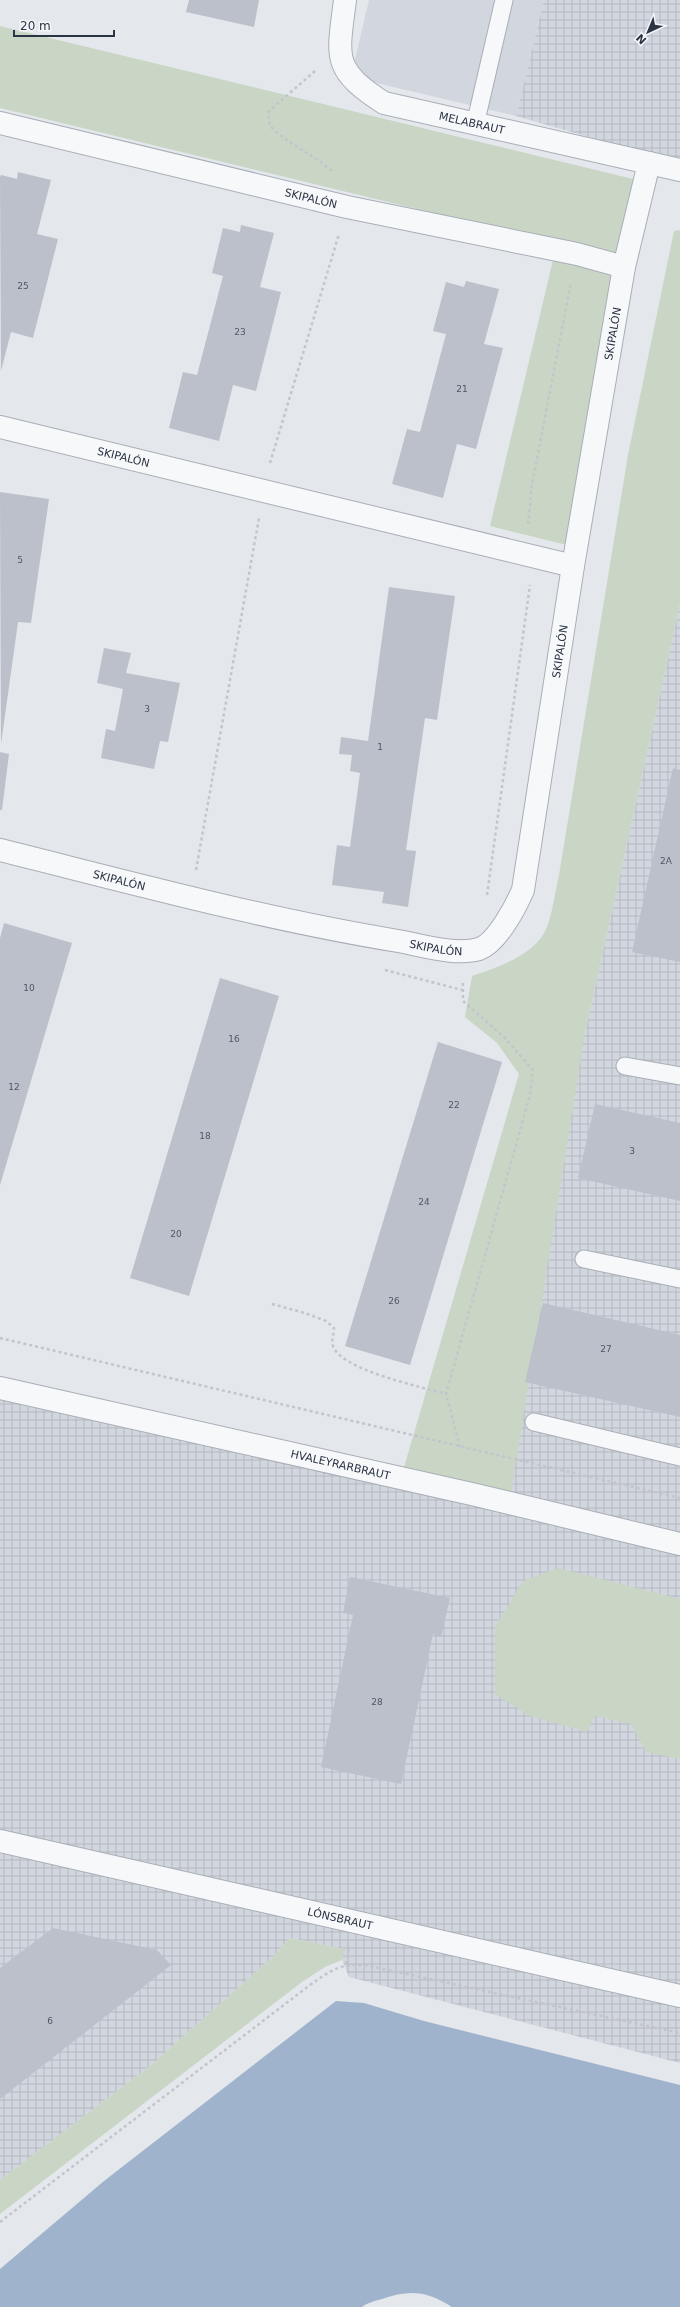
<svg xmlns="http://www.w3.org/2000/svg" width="680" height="2307" font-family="'DejaVu Sans',sans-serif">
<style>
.built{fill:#d2d6de}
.industrial{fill:url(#industrial-grid)}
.green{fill:#c9d6c5}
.water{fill:#9fb4cc}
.building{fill:#bbc0ca}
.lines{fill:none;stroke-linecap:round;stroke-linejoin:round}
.service-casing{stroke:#a9aeb7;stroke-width:19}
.minor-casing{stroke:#a9aeb7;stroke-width:24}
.tertiary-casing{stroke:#a9aeb7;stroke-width:24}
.path{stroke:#c2c5cb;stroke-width:2.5;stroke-dasharray:3 3;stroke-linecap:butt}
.service{stroke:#f7f8fa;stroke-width:17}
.minor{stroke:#f7f8fa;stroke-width:22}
.tertiary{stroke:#f7f8fa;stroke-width:22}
.labels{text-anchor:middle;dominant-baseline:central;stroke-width:3.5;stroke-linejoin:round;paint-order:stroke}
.number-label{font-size:9px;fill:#4f5766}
.street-label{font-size:11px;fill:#2b3445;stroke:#f4f6f9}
</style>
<defs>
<pattern id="industrial-grid" width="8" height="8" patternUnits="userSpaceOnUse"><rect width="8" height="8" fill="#d2d6de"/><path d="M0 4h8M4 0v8" fill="none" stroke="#b4b8c0"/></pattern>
</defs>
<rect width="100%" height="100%" fill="#e4e7ec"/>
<path class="built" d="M 369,0 L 544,0 L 516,116 L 351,77 Z"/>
<g class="industrial">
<path d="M 544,0 L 680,0 L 680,159 L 613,144 L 516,116 Z"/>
<path d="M 680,604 L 680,2063 L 349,1977 L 342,1960 L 344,1949 L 290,1938 L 274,1956 L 150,2066 L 0,2180 L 0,1379 L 400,1481 L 585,1033 Z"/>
</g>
<g class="green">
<path d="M 0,26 L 654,184 L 567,545 L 490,526 L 557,243 L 0,108 Z"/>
<path d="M 680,230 L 680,604 L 585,1033 L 508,1512 L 400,1481 L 519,1074 L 497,1043 L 465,1017 L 472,976 C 497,968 537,954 547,927 C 553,911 555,892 559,875 L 628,455 L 674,231 Z"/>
<path d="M 558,1568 L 680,1599 L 680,1759 L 646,1752 L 631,1724 L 595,1716 L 587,1732 L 530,1716 L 495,1694 L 495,1627 L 523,1581 Z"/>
<path d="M 290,1938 L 345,1949 L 342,1960 L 325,1967 L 302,1982 L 0,2214 L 0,2180 L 150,2066 L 274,1956 Z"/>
</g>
<path class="water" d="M 336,2001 L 364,2003 L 424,2021 L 680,2085 L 680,2307 L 452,2307 C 428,2291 409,2289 382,2299 C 375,2301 367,2303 362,2307 L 0,2307 L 0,2269 L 104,2181 Z"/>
<g class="building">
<path d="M 189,0 L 259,0 L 254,27 L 186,12 Z"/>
<path d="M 18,172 L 51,180 L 37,234 L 58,239 L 33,338 L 11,332 L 1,371 L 0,177 L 1,175 L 17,179 Z"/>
<path d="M 241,225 L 274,233 L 260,287 L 281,292 L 256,391 L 233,385 L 219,441 L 169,428 L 183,372 L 197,375 L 223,276 L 212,273 L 223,228 L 240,232 Z"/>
<path d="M 466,281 L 499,289 L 484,344 L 503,348 L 476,449 L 457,444 L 443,498 L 392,484 L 407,429 L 420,432 L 446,334 L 433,331 L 446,282 L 464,287 Z"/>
<path d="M 0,492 L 49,499 L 31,623 L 18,622 L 1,744 Z"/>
<path d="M 389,587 L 455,596 L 437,720 L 425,718 L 406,850 L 416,851 L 408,907 L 382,903 L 384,892 L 332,885 L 337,845 L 350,847 L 360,773 L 350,771 L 352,755 L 339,754 L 341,737 L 368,741 Z"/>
<path d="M 104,648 L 131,653 L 126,673 L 180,683 L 168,742 L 160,741 L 154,769 L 101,758 L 106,729 L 115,731 L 123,689 L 97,683 Z"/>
<path d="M 0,752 L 9,754 L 2,810 L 0,810 Z"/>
<path d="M 673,768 L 680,770 L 680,962 L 632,952 Z"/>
<path d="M 4,923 L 72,943 L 0,1185 L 0,938 Z"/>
<path d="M 220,978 L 279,996 L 189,1296 L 130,1278 Z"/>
<path d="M 438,1042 L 502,1062 L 410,1365 L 345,1346 Z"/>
<path d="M 595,1104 L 680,1123 L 680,1201 L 578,1178 Z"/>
<path d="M 543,1303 L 680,1335 L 680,1417 L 525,1382 Z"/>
<path d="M 350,1577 L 450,1598 L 441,1637 L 433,1634 L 401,1784 L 321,1767 L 353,1615 L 343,1613 Z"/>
<path d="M 53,1928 L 157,1950 L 171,1965 L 0,2099 L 0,1968 Z"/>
</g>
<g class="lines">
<g class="service-casing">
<g id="service">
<path d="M 475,125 L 504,0"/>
<path d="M 625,1066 L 680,1076"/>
<path d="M 584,1259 L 680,1279"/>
<path d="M 534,1422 L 680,1457"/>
</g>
</g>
<g class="minor-casing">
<g id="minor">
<path id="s1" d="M 345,0 C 338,57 331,69 384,103 L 680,170"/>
<path id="s2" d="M 0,123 L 347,207 L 577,254 L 624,267"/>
<path id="s3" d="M 0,427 L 573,566"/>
<path id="s4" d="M 0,850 C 132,883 264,919 398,941 C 421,945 456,956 479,949 C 497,943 516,906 523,890 L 573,566 L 624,267 L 649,163"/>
<path id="s5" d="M 0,1841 L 680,1996"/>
</g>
</g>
<g class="tertiary-casing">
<g id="tertiary">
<path id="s6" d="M 0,1388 L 476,1495 L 680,1544"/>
</g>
</g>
<g class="path">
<path d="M 315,71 L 268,112 L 270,126 C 289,145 315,155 334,173"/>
<path d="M 270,463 L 339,234"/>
<path d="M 528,524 L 532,485 L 571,282"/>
<path d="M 196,870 L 259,518"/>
<path d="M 487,895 L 530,585"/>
<path d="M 385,970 L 462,990"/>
<path d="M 272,1304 L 305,1313 L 326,1321 L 334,1328 C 334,1334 331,1340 333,1346 C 341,1370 422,1387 446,1394"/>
<path d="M 0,1338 L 680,1498"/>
<path d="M 460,1447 L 446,1394 L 530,1095 L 533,1070 L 503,1036 L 463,1001 L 463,980"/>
<path d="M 346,1964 L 349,1949"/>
<path d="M 0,2222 L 310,1985 C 332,1970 338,1964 365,1965 L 680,2033"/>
</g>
<use href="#service" class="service"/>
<use href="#minor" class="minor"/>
<use href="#tertiary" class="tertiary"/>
</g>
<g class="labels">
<g class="number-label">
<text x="23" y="286">25</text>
<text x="240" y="332">23</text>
<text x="462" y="389">21</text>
<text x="20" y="560">5</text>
<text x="147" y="709">3</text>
<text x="380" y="747">1</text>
<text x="666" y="861">2A</text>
<text x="29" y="988">10</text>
<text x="234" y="1039">16</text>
<text x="14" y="1087">12</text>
<text x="454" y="1105">22</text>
<text x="205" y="1136">18</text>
<text x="632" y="1151">3</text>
<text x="424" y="1202">24</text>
<text x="176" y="1234">20</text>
<text x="394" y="1301">26</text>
<text x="606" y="1349">27</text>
<text x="377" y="1702">28</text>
<text x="50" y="2021">6</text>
</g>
<g class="street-label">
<text stroke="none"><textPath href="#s1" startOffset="212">MELABRAUT</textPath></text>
<text stroke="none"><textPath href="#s2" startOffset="320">SKIPALÓN</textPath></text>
<text stroke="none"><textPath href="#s4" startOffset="1129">SKIPALÓN</textPath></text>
<text stroke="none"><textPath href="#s3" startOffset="127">SKIPALÓN</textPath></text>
<text stroke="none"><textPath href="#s4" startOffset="807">SKIPALÓN</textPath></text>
<text stroke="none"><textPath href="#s4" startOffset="123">SKIPALÓN</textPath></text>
<text stroke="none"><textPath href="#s4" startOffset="447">SKIPALÓN</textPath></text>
<text stroke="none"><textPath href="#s6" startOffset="349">HVALEYRARBRAUT</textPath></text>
<text stroke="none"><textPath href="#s5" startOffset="349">LÓNSBRAUT</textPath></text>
</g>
</g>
<g transform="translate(648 32) rotate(224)" stroke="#f4f6f9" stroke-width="3" paint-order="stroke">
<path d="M0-3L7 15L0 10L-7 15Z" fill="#2b3445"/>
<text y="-6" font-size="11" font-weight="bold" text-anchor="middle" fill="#2b3445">N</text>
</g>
<path d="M14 30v6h100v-6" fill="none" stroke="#2b3445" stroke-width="2"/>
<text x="20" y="30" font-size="12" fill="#2b3445" stroke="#f4f6f9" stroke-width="3" paint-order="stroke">20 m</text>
</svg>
